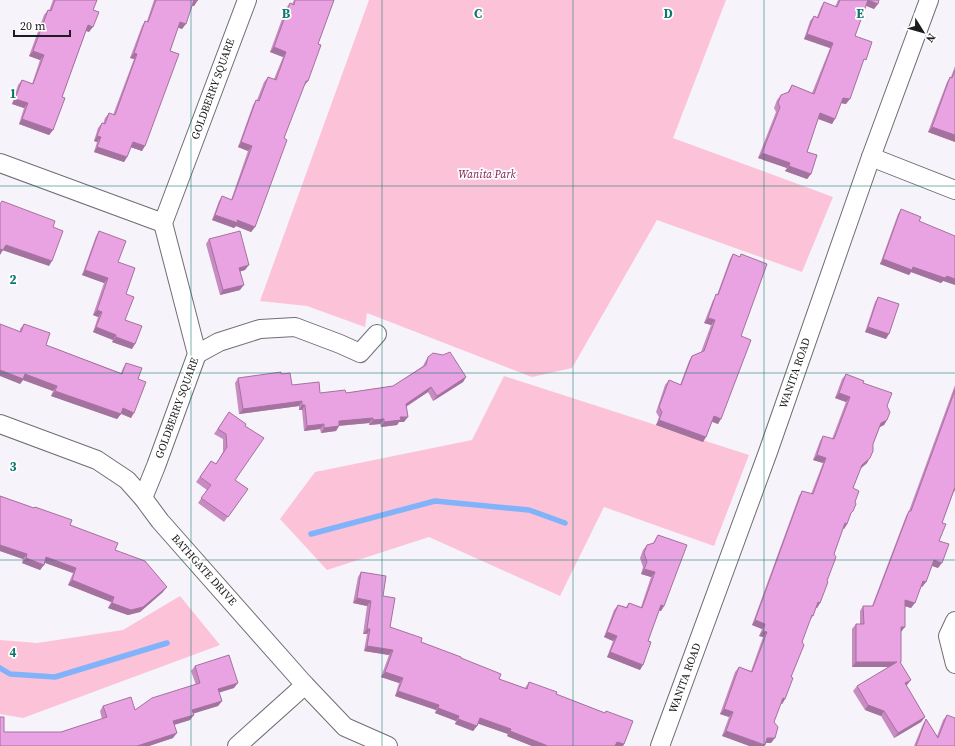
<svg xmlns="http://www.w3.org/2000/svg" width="955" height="746" font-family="'Source Serif 4',serif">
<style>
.green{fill:#fcc3d8}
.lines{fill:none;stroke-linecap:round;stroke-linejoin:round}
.stream{stroke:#81b3fb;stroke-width:5.5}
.street-casing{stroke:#706d74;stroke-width:20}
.street{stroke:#fff;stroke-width:18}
.wall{fill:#c98cc2}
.shaded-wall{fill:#a4729e}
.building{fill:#eaa3e2;stroke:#a4729e}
.grid{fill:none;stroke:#0f766e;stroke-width:1;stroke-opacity:0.55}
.labels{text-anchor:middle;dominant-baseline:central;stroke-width:3.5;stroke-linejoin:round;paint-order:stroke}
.street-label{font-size:11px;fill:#1d1c1e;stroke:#fff}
.park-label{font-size:11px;font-style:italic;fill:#7d134b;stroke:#fff}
.grid-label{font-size:13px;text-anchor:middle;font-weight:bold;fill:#0f766e;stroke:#fff;stroke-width:3.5;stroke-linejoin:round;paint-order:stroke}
</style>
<rect width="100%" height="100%" fill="#f6f3fb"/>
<g class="green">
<path d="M 369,0 L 726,0 L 673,138 L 833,197 L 802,272 L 657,220 L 572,368 L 532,377 L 367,313 L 365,327 L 307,306 L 260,301 Z"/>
<path d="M 504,376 L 749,455 L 714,546 L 604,507 L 560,596 L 429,537 L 327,570 L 280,519 L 315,472 L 472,440 Z"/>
<path d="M 180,596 L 220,645 L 23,718 L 0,714 L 0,640 L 37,643 L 123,630 Z"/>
</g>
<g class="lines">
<g class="stream">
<path d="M 311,534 L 435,501 L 529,510 L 565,523"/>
<path d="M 0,668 L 10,674 L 55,677 L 167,643"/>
</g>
<g class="street-casing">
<g id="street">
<path d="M 871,157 L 955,190"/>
<path d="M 0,163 L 163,223"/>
<path d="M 197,354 L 219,342 L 260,329 L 295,327 L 340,344 L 360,353 L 377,334"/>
<path d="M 0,424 L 97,460 L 127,480 L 143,498 L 160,521 L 305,685 L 345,727 L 388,746"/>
<path d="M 143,498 L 156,466 L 197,354 L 163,223 L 247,0"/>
<path d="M 955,621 L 948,636 L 955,664"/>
<path d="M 237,746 L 305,685"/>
<path d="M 660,746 L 768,452 L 871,157 L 929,0"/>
</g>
</g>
<use href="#street" class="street"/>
</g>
<g class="wall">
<path d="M 53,0 L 97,0 L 93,10 L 89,32 L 86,31 L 62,97 L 53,130 L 49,135 L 19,124 L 24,108 L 12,104 L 18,85 L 22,80 L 32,84 L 40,60 L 29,56 L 44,15 L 48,10 L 49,11 Z"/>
<path d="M 154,0 L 198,0 L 194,6 L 192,6 L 182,29 L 178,27 L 170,51 L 142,151 L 131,147 L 127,157 L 124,162 L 94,152 L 97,142 L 94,141 L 98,128 L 102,123 L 103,124 L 105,118 L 109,113 L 113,115 L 134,59 L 130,58 L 142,26 L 145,21 L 147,21 Z"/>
<path d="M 294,0 L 334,0 L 318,44 L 304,86 L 303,86 L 284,138 L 255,227 L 251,232 L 236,226 L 234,228 L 212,220 L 219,201 L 222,196 L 231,200 L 248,151 L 238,147 L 253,105 L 256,100 L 257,100 L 264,82 L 268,77 L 274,79 L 283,57 L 270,52 L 286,8 L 290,3 L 292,4 Z"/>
<path d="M 838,0 L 879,0 L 874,9 L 866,6 L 855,36 L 862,65 L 846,104 L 841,103 L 832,124 L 818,119 L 807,152 L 811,174 L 807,179 L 785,171 L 787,168 L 758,158 L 776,112 L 774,108 L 777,100 L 781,95 L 787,93 L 792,85 L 812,93 L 830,48 L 804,39 L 810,21 L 814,16 L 817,17 L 821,7 L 824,2 L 835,7 Z"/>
<path d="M 955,66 L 955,142 L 928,132 L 947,82 L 950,77 L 951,77 Z"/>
<path d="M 901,209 L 919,221 L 943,281 L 941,283 L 911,272 L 909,275 L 880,264 L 898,214 Z"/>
<path d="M 99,231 L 118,262 L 126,294 L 125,320 L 132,349 L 112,342 L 113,340 L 93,332 L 98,317 L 93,315 L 104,283 L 82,275 L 96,236 Z"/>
<path d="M 209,239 L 245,270 L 240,271 L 240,290 L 220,295 L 206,244 Z"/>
<path d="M 733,254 L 740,257 L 741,254 L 741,336 L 718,424 L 712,422 L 703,442 L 656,425 L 659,417 L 656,412 L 665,385 L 669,380 L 680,385 L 689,361 L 692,356 L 701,352 L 711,325 L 704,323 L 713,300 L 717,295 L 730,259 Z"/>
<path d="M 878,297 L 886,339 L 865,332 L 875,302 Z"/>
<path d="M 24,324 L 46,345 L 121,373 L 123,368 L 126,363 L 138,379 L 131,418 L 121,414 L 117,419 L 51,396 L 53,391 L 23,380 L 20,384 L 20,329 Z"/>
<path d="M 428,357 L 466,377 L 463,382 L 433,401 L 428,392 L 406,407 L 404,422 L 399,422 L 397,425 L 381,427 L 380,424 L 369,425 L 369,423 L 339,426 L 336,431 L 321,433 L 320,429 L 304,431 L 302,410 L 299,410 L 299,406 L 239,414 L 235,383 L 238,378 L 281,374 L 292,385 L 320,393 L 346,393 L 393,386 L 423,366 L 425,362 Z"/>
<path d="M 846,374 L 863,383 L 887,406 L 887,420 L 884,425 L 880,427 L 873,444 L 867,463 L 861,468 L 853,488 L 850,516 L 847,524 L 844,529 L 843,528 L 834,554 L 827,581 L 820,603 L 817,608 L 816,608 L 813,616 L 810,620 L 802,642 L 791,677 L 785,699 L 782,704 L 781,703 L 774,722 L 771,743 L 765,743 L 722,736 L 729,717 L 720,714 L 735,672 L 739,667 L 751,671 L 763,637 L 759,636 L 762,629 L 752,625 L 799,496 L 802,491 L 811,494 L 823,463 L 813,460 L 820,441 L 823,436 L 832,439 L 846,402 L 835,398 L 842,379 Z"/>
<path d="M 955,385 L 955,492 L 954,491 L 942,523 L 939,541 L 938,568 L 932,566 L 926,582 L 922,587 L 921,587 L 911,608 L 905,606 L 901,632 L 900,663 L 907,685 L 906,685 L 925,717 L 921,722 L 894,738 L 881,716 L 865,710 L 853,691 L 857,686 L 889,667 L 852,667 L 852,629 L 856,624 L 860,624 L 860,611 L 863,606 L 872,606 L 906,516 L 909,511 Z"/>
<path d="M 229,412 L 245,426 L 235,480 L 248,489 L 224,522 L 198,503 L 207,490 L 196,482 L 211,461 L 216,464 L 223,452 L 223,439 L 214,434 Z"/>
<path d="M 0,496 L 34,508 L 35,507 L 70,525 L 115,550 L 163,592 L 140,612 L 128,615 L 108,608 L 111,602 L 68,585 L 73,573 L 45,563 L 40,570 L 22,563 L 23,559 L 0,551 Z"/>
<path d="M 658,535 L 664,606 L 661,611 L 659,611 L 648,641 L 640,670 L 607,657 L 613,641 L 604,637 L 614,610 L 618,605 L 626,607 L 629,603 L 641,607 L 651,577 L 641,574 L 643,567 L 640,558 L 643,550 L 647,545 L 653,543 Z"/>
<path d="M 361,572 L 383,596 L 390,627 L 421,642 L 461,658 L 499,679 L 525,688 L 529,682 L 556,694 L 605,713 L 606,711 L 624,744 L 623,746 L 532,746 L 507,736 L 508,734 L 478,723 L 477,726 L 473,731 L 455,724 L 456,721 L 435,713 L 436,710 L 395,696 L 399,683 L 381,677 L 389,655 L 364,651 L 367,634 L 363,634 L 367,606 L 353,603 L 358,577 Z"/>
<path d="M 195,666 L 234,688 L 219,692 L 222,701 L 218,706 L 193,713 L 190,720 L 174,725 L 173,738 L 149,746 L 0,746 L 4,732 L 61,732 L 102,719 L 100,711 L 103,706 L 135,710 L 196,685 L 191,671 Z"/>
<path d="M 947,715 L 955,746 L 914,746 L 923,724 L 926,719 L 937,736 L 943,720 Z"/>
</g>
<g class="shaded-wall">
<path d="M 194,0 L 197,1 L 194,6 L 190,5 Z"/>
<path d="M 868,0 L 878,4 L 874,9 L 865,5 Z"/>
<path d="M 180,22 L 186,24 L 182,29 L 176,27 Z"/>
<path d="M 88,25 L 93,27 L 89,32 L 84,30 Z"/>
<path d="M 807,34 L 833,43 L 830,48 L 804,39 Z"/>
<path d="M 274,47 L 286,52 L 283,57 L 270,52 Z"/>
<path d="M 33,51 L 44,55 L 40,60 L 29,56 Z"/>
<path d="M 134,53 L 137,54 L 134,59 L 130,58 Z"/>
<path d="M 306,81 L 308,81 L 304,86 L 302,86 Z"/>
<path d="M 843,98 L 850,99 L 846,104 L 840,103 Z"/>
<path d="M 15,99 L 28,103 L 24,108 L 12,104 Z"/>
<path d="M 820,113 L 835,119 L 832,124 L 816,118 Z"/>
<path d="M 22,119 L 53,130 L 49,135 L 19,124 Z"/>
<path d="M 932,127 L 955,135 L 955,142 L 928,132 Z"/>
<path d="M 97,136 L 101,137 L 97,142 L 94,141 Z"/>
<path d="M 133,142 L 145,146 L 142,151 L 130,147 Z"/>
<path d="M 241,142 L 252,146 L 248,151 L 238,147 Z"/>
<path d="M 97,147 L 127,157 L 124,162 L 94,152 Z"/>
<path d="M 762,153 L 790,163 L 787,168 L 758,158 Z"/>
<path d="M 789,166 L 811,174 L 807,179 L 785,171 Z"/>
<path d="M 215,215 L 237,220 L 255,227 L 251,232 L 236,226 L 234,228 L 212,220 Z"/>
<path d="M 6,245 L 52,261 L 49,266 L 2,250 Z"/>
<path d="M 0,249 L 3,250 L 0,255 Z"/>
<path d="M 883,259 L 947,276 L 955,279 L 955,285 L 943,281 L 941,283 L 911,272 L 909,275 L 880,264 Z"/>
<path d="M 249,265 L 245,270 L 236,273 L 239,268 Z"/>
<path d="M 85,270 L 108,278 L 104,283 L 82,275 Z"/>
<path d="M 244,285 L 240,290 L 220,295 L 223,290 Z"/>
<path d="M 97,310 L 102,312 L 98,317 L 93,315 Z"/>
<path d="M 708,318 L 715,320 L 711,325 L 704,323 Z"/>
<path d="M 96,327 L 116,335 L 113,340 L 93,332 Z"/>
<path d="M 868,327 L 889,334 L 886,339 L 865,332 Z"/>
<path d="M 116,337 L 135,344 L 132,349 L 112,342 Z"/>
<path d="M 0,370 L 25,374 L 57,386 L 53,391 L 23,380 L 20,384 L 0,376 Z"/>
<path d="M 466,377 L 463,382 L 433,401 L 437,396 Z"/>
<path d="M 431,387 L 428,392 L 402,409 L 406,404 Z"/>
<path d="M 55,391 L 121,414 L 117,419 L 51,396 Z"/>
<path d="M 839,393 L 850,397 L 846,402 L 835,398 Z"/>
<path d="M 302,401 L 299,406 L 239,414 L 243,409 Z"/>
<path d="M 302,405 L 305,405 L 302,410 L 299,410 Z"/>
<path d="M 123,408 L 134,413 L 131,418 L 120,413 Z"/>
<path d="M 714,416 L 721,419 L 718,424 L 711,421 Z"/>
<path d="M 400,417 L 408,417 L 404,422 L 399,422 L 397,425 L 381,427 L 384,422 Z"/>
<path d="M 373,418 L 369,423 L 335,426 L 339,421 Z"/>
<path d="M 384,419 L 380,424 L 369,425 L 373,420 Z"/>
<path d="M 659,420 L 706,437 L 703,442 L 656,425 Z"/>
<path d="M 887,420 L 884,425 L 878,428 L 881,423 Z"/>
<path d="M 324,424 L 320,429 L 304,431 L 307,426 Z"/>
<path d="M 339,426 L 336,431 L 321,433 L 324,428 Z"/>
<path d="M 817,455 L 826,458 L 823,463 L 813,460 Z"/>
<path d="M 870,458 L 867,463 L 859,470 L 862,465 Z"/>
<path d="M 845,523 L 847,524 L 844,529 L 842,528 Z"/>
<path d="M 0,545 L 27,554 L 23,559 L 0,551 Z"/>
<path d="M 46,557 L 76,568 L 73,573 L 43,562 Z"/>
<path d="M 26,558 L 44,565 L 40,570 L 22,563 Z"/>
<path d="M 934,560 L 942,563 L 938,568 L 930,565 Z"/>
<path d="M 644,569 L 655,572 L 651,577 L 641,574 Z"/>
<path d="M 72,580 L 114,597 L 111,602 L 68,585 Z"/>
<path d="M 923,581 L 926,582 L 922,587 L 919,586 Z"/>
<path d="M 167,587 L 163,592 L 140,612 L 128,615 L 108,608 L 112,603 Z"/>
<path d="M 357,598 L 371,601 L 367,606 L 353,603 Z"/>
<path d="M 905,600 L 915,603 L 911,608 L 901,605 Z"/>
<path d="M 818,602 L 820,603 L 817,608 L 815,607 Z"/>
<path d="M 661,605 L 664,606 L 661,611 L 658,610 Z"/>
<path d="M 755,620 L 765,624 L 762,629 L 752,625 Z"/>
<path d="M 901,627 L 905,627 L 901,632 L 897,632 Z"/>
<path d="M 367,629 L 370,629 L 367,634 L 363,634 Z"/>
<path d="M 763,631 L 767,632 L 763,637 L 759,636 Z"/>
<path d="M 607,632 L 617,636 L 613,641 L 604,637 Z"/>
<path d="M 367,646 L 393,650 L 389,655 L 364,651 Z"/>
<path d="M 610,652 L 643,665 L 640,670 L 607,657 Z"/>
<path d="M 856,662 L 897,662 L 894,667 L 852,667 Z"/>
<path d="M 385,672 L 403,678 L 399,683 L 381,677 Z"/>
<path d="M 911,680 L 907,685 L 901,688 L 905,683 Z"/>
<path d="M 238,683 L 234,688 L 215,694 L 218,689 Z"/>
<path d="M 398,691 L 439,705 L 436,710 L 395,696 Z"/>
<path d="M 783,698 L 785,699 L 782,704 L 780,703 Z"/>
<path d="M 222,701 L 218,706 L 189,715 L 192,710 Z"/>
<path d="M 868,705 L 884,711 L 881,716 L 865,710 Z"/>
<path d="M 438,708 L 459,716 L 456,721 L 435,713 Z"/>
<path d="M 724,709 L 733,712 L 729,717 L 720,714 Z"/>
<path d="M 194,715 L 190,720 L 170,726 L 173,721 Z"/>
<path d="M 925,717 L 921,722 L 894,738 L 898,733 Z"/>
<path d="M 480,718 L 511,729 L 508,734 L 476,723 Z"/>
<path d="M 458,719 L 477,726 L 473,731 L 455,724 Z"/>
<path d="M 510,731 L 548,746 L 532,746 L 507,736 Z"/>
<path d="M 726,731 L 765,745 L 764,746 L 749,746 L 722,736 Z"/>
<path d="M 177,733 L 173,738 L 149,746 L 137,746 Z"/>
<path d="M 767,738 L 775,738 L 771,743 L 764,743 Z"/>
<path d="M 617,742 L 624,744 L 623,746 L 614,746 Z"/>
</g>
<g class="building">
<path d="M 55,0 L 97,0 L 93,10 L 99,12 L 93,27 L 88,25 L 62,97 L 65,98 L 53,130 L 22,119 L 28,103 L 15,99 L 22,80 L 33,84 L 44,55 L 33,51 L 48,10 L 51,11 Z"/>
<path d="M 156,0 L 198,0 L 197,1 L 194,0 L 186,24 L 180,22 L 170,51 L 179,54 L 145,146 L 133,142 L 127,157 L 97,147 L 101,137 L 97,136 L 102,123 L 105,124 L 109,113 L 115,115 L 137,54 L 134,53 L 145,21 L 148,22 Z"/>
<path d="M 295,0 L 334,0 L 318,44 L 321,45 L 308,81 L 306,81 L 284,138 L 287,140 L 255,227 L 237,220 L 238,223 L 215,215 L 222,196 L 232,200 L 252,146 L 241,142 L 256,100 L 259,101 L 268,77 L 276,80 L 286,52 L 274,47 L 290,3 L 294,5 Z"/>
<path d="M 840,0 L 879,0 L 878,4 L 868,0 L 855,36 L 872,42 L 866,60 L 864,59 L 850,99 L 843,98 L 835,119 L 820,113 L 807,152 L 817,155 L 811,174 L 789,166 L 790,163 L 762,153 L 780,107 L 778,103 L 781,95 L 789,92 L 792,85 L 814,94 L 833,43 L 807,34 L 814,16 L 818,18 L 824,2 L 837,7 Z"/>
<path d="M 955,70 L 955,135 L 932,127 L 950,77 L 952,78 Z"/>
<path d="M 2,201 L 55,221 L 53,227 L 63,231 L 52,261 L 6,245 L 3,250 L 0,249 L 0,204 Z"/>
<path d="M 901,209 L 921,217 L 919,221 L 955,236 L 955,279 L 947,276 L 945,278 L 913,267 L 912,270 L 883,259 Z"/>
<path d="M 99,231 L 126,241 L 118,262 L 135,268 L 126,294 L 134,297 L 125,320 L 142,326 L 135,344 L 116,337 L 116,335 L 96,327 L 102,312 L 97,310 L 108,278 L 85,270 Z"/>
<path d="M 240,231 L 249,265 L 239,268 L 244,285 L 223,290 L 209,239 Z"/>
<path d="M 733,254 L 740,257 L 741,254 L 767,264 L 741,336 L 751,340 L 721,419 L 714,416 L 706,437 L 659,420 L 662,412 L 659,407 L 669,380 L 681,385 L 692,356 L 704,351 L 715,320 L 708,318 L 716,294 L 718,295 Z"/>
<path d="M 878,297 L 899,304 L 889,334 L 868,327 Z"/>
<path d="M 0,324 L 21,332 L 24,324 L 50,333 L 46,345 L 122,374 L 126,363 L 142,368 L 138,379 L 146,382 L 134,413 L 123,408 L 121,414 L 55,391 L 57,386 L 25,374 L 23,379 L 0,370 Z"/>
<path d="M 450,352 L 466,377 L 437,396 L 431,387 L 406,404 L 408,417 L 400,417 L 401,420 L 384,422 L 384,419 L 373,420 L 373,418 L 339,421 L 339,426 L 324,428 L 324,424 L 307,426 L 305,405 L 302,405 L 302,401 L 243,409 L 238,378 L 281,372 L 281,374 L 290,373 L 292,385 L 319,382 L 320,393 L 345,390 L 346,393 L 393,386 L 426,365 L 428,357 L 433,353 L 443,355 Z"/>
<path d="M 846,374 L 864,381 L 863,383 L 892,393 L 887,406 L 890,412 L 887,420 L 881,423 L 873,444 L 873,451 L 870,458 L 862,465 L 853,488 L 859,491 L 855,502 L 856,504 L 853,511 L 851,513 L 847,524 L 845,523 L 834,554 L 836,557 L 827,581 L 828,582 L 820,603 L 818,602 L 813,616 L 812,615 L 802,642 L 804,645 L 791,677 L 793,678 L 785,699 L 783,698 L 774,722 L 778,727 L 775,738 L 767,738 L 765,745 L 726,731 L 733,712 L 724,709 L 739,667 L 752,672 L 767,632 L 763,631 L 765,624 L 755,620 L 802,491 L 813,494 L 826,458 L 817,455 L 823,436 L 834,439 L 850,397 L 839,393 Z"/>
<path d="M 955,390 L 955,487 L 942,523 L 946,524 L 939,541 L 949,544 L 942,563 L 934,560 L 926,582 L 923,581 L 915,603 L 905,600 L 905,627 L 901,627 L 901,662 L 900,662 L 911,680 L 905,683 L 925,717 L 898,733 L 884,711 L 868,705 L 857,686 L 897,662 L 856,662 L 856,624 L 864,624 L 863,606 L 873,606 L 909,511 L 911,511 Z"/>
<path d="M 229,412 L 246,424 L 245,426 L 264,438 L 235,480 L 248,489 L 228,517 L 201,498 L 211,485 L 200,477 L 211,461 L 216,464 L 227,447 L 226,434 L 218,429 Z"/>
<path d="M 0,496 L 34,508 L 35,507 L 72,520 L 70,525 L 118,543 L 115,550 L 145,561 L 167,587 L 143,607 L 131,610 L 112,603 L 114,597 L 72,580 L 76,568 L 46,557 L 44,565 L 26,558 L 27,554 L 0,545 Z"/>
<path d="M 658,535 L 687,545 L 664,606 L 661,605 L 648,641 L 651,642 L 643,665 L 610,652 L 617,636 L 607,632 L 618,605 L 627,608 L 629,603 L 642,608 L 655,572 L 644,569 L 647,562 L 644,553 L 647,545 L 654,543 Z"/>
<path d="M 361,572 L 386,576 L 383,596 L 395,598 L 390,627 L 422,638 L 421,642 L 461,657 L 461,658 L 501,674 L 499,679 L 527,689 L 529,682 L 557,692 L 556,694 L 605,713 L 606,711 L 633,721 L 624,744 L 617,742 L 615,746 L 548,746 L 510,731 L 511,729 L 480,718 L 477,726 L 458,719 L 459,716 L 438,708 L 439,705 L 398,691 L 403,678 L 385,672 L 393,650 L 367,646 L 370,629 L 367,629 L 371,601 L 357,598 Z"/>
<path d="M 229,655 L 238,683 L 218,689 L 222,701 L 192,710 L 194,715 L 173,721 L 177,733 L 137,746 L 0,746 L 0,717 L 4,717 L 4,732 L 61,732 L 107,717 L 103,706 L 131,697 L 135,710 L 152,698 L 200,683 L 195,666 Z"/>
<path d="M 947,715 L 955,718 L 955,746 L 916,746 L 926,719 L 938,738 Z"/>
</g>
<path class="grid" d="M 191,0 L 191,746M 382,0 L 382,746M 573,0 L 573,746M 764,0 L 764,746M 0,186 L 955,186M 0,373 L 955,373M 0,560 L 955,560"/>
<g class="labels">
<g class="street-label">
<text transform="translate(213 89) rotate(-70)">GOLDBERRY SQUARE</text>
<text transform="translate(795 373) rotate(-71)">WANITA ROAD</text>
<text transform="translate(177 408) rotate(-70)">GOLDBERRY SQUARE</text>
<text transform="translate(204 570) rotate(48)">BATHGATE DRIVE</text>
<text transform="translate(685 678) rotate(-70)">WANITA ROAD</text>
</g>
<g class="park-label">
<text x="487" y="174">Wanita Park</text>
</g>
</g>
<g class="grid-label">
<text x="286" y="18">B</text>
<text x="478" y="18">C</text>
<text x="668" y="18">D</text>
<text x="860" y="18">E</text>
<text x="13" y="98">1</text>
<text x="13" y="284">2</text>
<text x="13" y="471">3</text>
<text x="13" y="657">4</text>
</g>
<g transform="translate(923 32) rotate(127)" stroke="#ffffff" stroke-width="3" paint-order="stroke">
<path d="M0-3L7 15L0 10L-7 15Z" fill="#1d1c1e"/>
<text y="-6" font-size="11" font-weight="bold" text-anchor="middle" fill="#1d1c1e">N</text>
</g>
<path d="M14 30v6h56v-6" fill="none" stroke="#1d1c1e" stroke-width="2"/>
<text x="20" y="30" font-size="12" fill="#1d1c1e" stroke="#ffffff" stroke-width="3" paint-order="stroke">20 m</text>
</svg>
